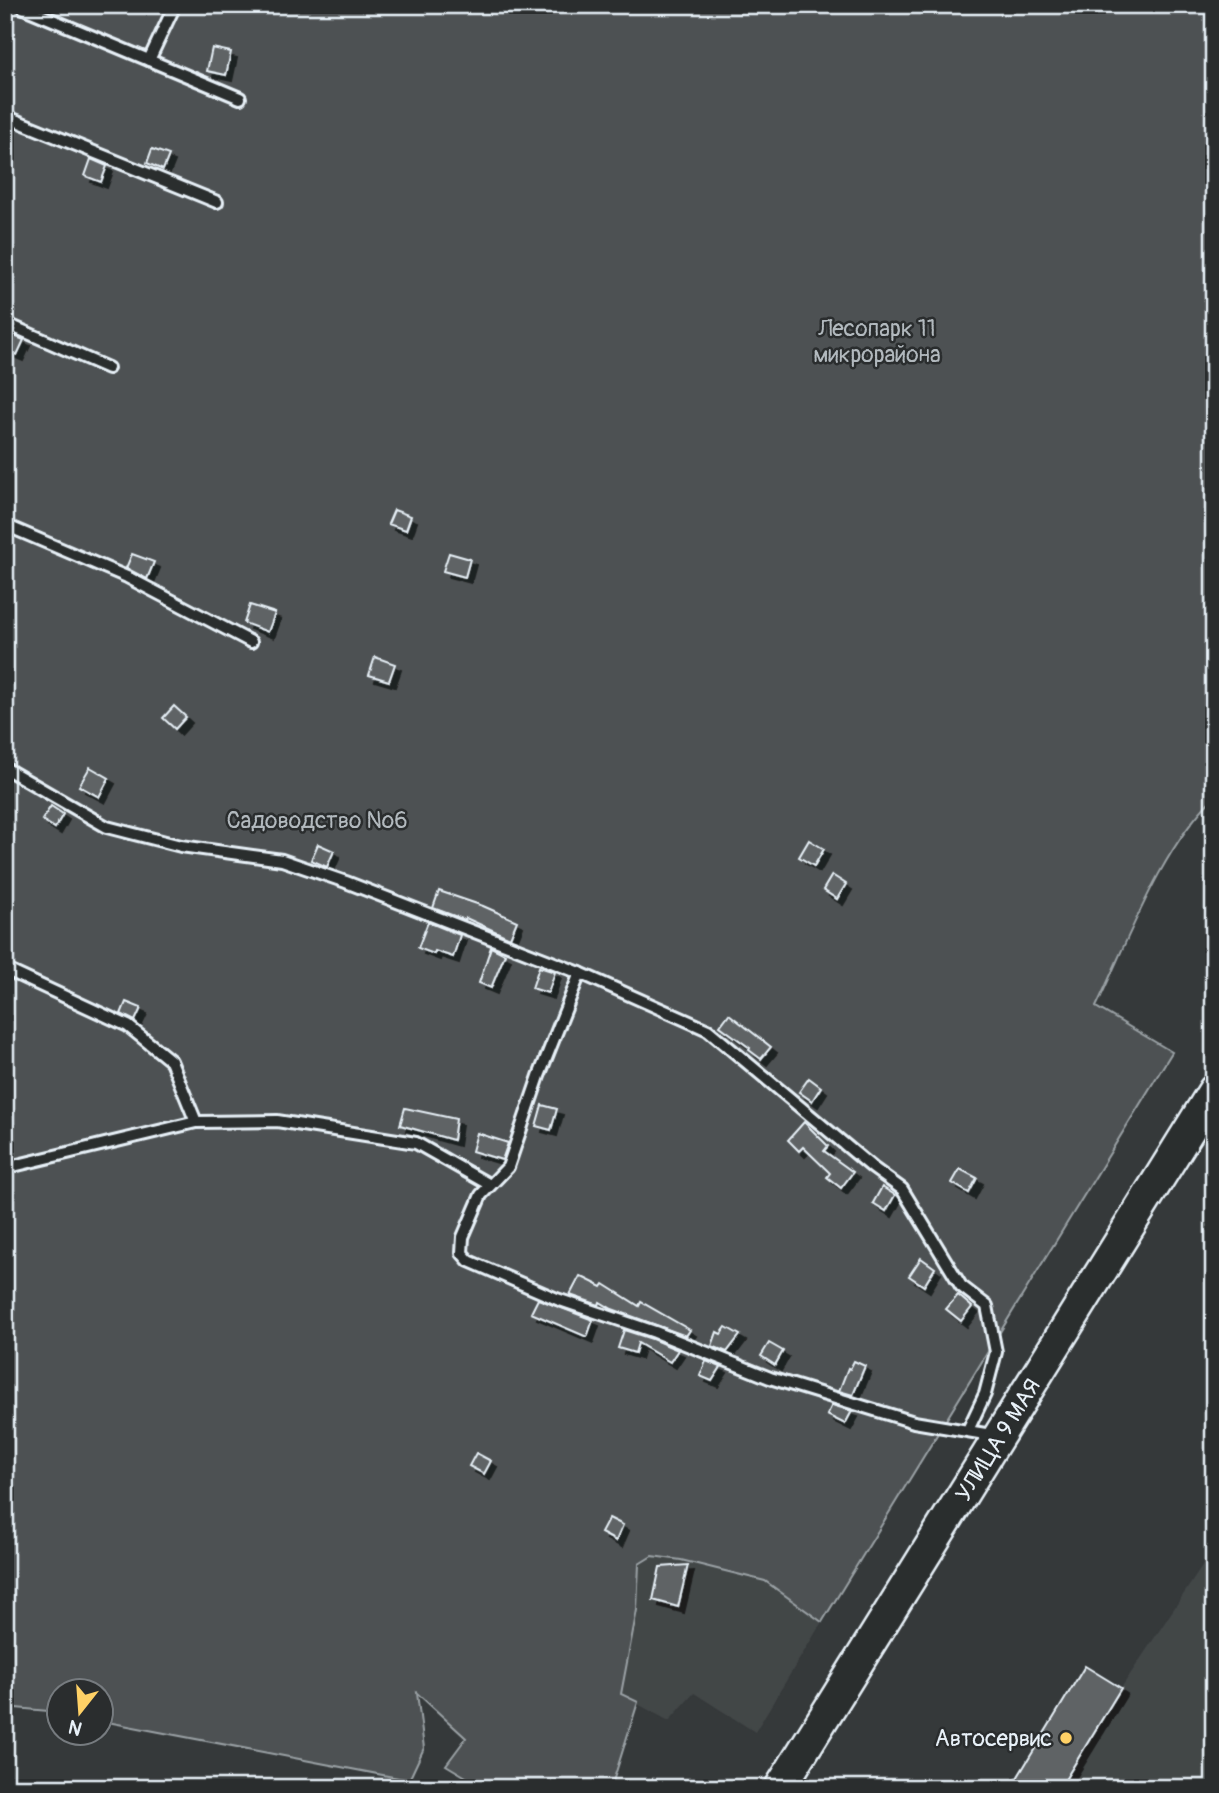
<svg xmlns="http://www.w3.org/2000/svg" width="1219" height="1793" font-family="Pangolin,sans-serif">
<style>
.built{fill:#424647}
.green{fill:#4d5152;stroke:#9aa1a5;stroke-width:2}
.building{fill:#5f6365;stroke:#e8f1f8;stroke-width:2;filter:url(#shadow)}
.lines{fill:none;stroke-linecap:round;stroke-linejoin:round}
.lane-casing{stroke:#e8f1f8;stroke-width:16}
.secondary-casing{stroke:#e8f1f8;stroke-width:35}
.lane{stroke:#2a2d2e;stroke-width:10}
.secondary{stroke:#2a2d2e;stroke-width:30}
.poi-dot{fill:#ffd166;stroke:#2a2d2e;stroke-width:2.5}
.labels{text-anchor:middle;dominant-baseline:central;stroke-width:5;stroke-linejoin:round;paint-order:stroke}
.park-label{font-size:23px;fill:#b2b9be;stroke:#2a2d2e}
.street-label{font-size:23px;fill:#e8f1f8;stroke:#2a2d2e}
.poi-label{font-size:23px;fill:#e8f1f8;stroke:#2a2d2e;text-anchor:end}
</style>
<defs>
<filter id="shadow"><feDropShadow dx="6" dy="6" stdDeviation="0" flood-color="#0009"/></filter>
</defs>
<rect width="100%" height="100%" fill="#35393a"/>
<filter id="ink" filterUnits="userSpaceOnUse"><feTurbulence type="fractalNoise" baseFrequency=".0143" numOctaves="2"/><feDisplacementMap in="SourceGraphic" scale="14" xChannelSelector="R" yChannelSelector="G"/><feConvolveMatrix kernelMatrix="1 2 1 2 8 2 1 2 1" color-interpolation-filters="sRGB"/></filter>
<g filter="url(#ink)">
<g class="built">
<path d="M 1213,1550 L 1214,1788 L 1011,1788 L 1085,1666 L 1121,1688 Z"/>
<path d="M 652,1556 L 681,1560 L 765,1581 L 822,1622 L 755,1732 L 694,1693 L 669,1721 L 621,1695 L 637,1610 L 638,1564 Z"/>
</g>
<path class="green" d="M 5,5 L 1214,5 L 1214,797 C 1161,849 1128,940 1096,1007 L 1172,1052 L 822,1622 L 765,1581 L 681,1560 L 652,1556 L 639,1564 L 637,1610 L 621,1694 L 638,1702 L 611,1788 L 466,1788 L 471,1780 L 446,1765 L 466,1738 L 417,1693 L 424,1748 L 409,1780 L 102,1721 L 102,1692 L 60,1692 L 59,1712 L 5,1707 Z"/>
<g class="building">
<path d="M 212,48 L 231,52 L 226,75 L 207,71 Z"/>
<path d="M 152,149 L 169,155 L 163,170 L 147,163 Z"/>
<path d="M 91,159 L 107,166 L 101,182 L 85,176 Z"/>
<path d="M 9,334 L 24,340 L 17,355 L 5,350 Z"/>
<path d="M 394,510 L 411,516 L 406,530 L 388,524 Z"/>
<path d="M 449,553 L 470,559 L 465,577 L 443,571 Z"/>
<path d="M 132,554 L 154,562 L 147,579 L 126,568 Z"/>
<path d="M 250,605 L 275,613 L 268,632 L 244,623 Z"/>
<path d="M 375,657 L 395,664 L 389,681 L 369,675 Z"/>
<path d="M 174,706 L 186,717 L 175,729 L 163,718 Z"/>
<path d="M 90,767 L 109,778 L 99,797 L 79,786 Z"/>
<path d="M 51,806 L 63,814 L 55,828 L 42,820 Z"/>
<path d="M 809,840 L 824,849 L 814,866 L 799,857 Z"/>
<path d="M 318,844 L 334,851 L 327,867 L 311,860 Z"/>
<path d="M 832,875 L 846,884 L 837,899 L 823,890 Z"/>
<path d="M 439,891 L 483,906 L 517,921 L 510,938 L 466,918 L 465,920 L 433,908 Z"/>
<path d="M 428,922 L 460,935 L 453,957 L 435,951 L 434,954 L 418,948 Z"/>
<path d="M 491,947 L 505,954 L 491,988 L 479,983 Z"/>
<path d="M 539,967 L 555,972 L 548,993 L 532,988 Z"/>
<path d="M 126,1002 L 141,1008 L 135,1021 L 121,1014 Z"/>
<path d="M 729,1014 L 771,1047 L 761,1059 L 749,1050 L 750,1048 L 720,1026 Z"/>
<path d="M 809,1078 L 821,1087 L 812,1101 L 799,1092 Z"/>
<path d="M 542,1105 L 557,1109 L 551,1130 L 536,1126 Z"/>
<path d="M 405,1108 L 456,1119 L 453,1140 L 400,1125 Z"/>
<path d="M 804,1122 L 828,1146 L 824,1151 L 853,1172 L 841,1188 L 827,1177 L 830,1173 L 803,1147 L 799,1151 L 788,1140 Z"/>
<path d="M 477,1133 L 508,1143 L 502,1160 L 472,1151 Z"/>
<path d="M 960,1169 L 977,1178 L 969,1193 L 952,1183 Z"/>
<path d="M 882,1187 L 895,1195 L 886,1211 L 873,1203 Z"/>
<path d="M 921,1258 L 935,1268 L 924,1286 L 909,1276 Z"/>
<path d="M 580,1276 L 602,1287 L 604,1284 L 639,1306 L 641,1302 L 690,1330 L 686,1336 L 612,1309 L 600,1302 L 599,1305 L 570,1295 Z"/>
<path d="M 958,1295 L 972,1307 L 961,1321 L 946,1309 Z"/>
<path d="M 538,1299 L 593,1320 L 587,1337 L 531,1313 Z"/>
<path d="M 726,1327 L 740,1335 L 727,1352 L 712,1346 L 717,1332 L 721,1334 Z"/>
<path d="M 624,1330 L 652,1339 L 678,1350 L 670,1362 L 638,1343 L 635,1353 L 618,1348 Z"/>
<path d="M 769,1343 L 783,1351 L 775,1365 L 761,1356 Z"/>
<path d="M 706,1361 L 721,1367 L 712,1381 L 700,1376 Z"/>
<path d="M 854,1361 L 865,1366 L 853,1395 L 839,1391 L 848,1368 L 850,1369 Z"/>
<path d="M 832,1405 L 852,1411 L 845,1424 L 827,1415 Z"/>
<path d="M 476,1453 L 491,1461 L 484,1474 L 469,1466 Z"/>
<path d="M 609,1518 L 623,1525 L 616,1541 L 601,1533 Z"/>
<path d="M 688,1565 L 678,1607 L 653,1600 L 660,1567 Z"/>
<path d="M 1085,1666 L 1121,1688 L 1060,1788 L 1011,1788 Z"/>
</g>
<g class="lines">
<g class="lane-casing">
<g id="lane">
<path d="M 24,8 L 240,98"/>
<path d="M 149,60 L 175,5"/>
<path d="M 5,116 L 217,202"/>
<path d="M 5,323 L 108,368"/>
<path d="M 5,525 L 127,577 L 251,642"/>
<path d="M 5,768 L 107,827 L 181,846 L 282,860 L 346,882 L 580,973 L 539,1076 L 508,1167 L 481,1195 L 463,1237 L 462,1253 L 469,1261 L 557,1299 L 655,1332 L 770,1378 L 914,1422 L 997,1436"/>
<path d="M 5,969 L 128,1026 L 171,1061 L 196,1122"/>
<path d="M 580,973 L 708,1030 L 873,1168 L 902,1189 L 961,1286 L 987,1306 L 996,1352 L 985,1394 L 968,1430"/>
<path d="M 5,1168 L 196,1122 L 277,1121 L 416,1143 L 490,1185"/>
</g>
</g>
<g class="secondary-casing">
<path id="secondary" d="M 780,1788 L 1214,1090"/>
</g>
<use href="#lane" class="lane"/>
<use href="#secondary" class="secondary"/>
</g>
</g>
<circle class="poi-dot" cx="1066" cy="1738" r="7"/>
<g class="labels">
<g class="park-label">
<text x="877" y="328">Лесопарк 11<tspan x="877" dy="26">микрорайона</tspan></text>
<text x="317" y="820">Садоводство №6</text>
</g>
<g class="street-label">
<text transform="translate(998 1440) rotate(-58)">УЛИЦА 9 МАЯ</text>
</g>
<g class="poi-label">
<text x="1052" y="1738">Автосервис</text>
</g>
</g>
<rect width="1219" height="1793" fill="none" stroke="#2a2d2e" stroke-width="28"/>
<rect x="14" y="14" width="1191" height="1765" fill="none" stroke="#e8f1f8" stroke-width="2.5" filter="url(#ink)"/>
<g transform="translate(80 1712) rotate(197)"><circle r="33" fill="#2a2d2e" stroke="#767b7f" stroke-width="2"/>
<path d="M0-5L12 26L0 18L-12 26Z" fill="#ffd166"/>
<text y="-10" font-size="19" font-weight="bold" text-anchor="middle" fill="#e8f1f8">N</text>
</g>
</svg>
